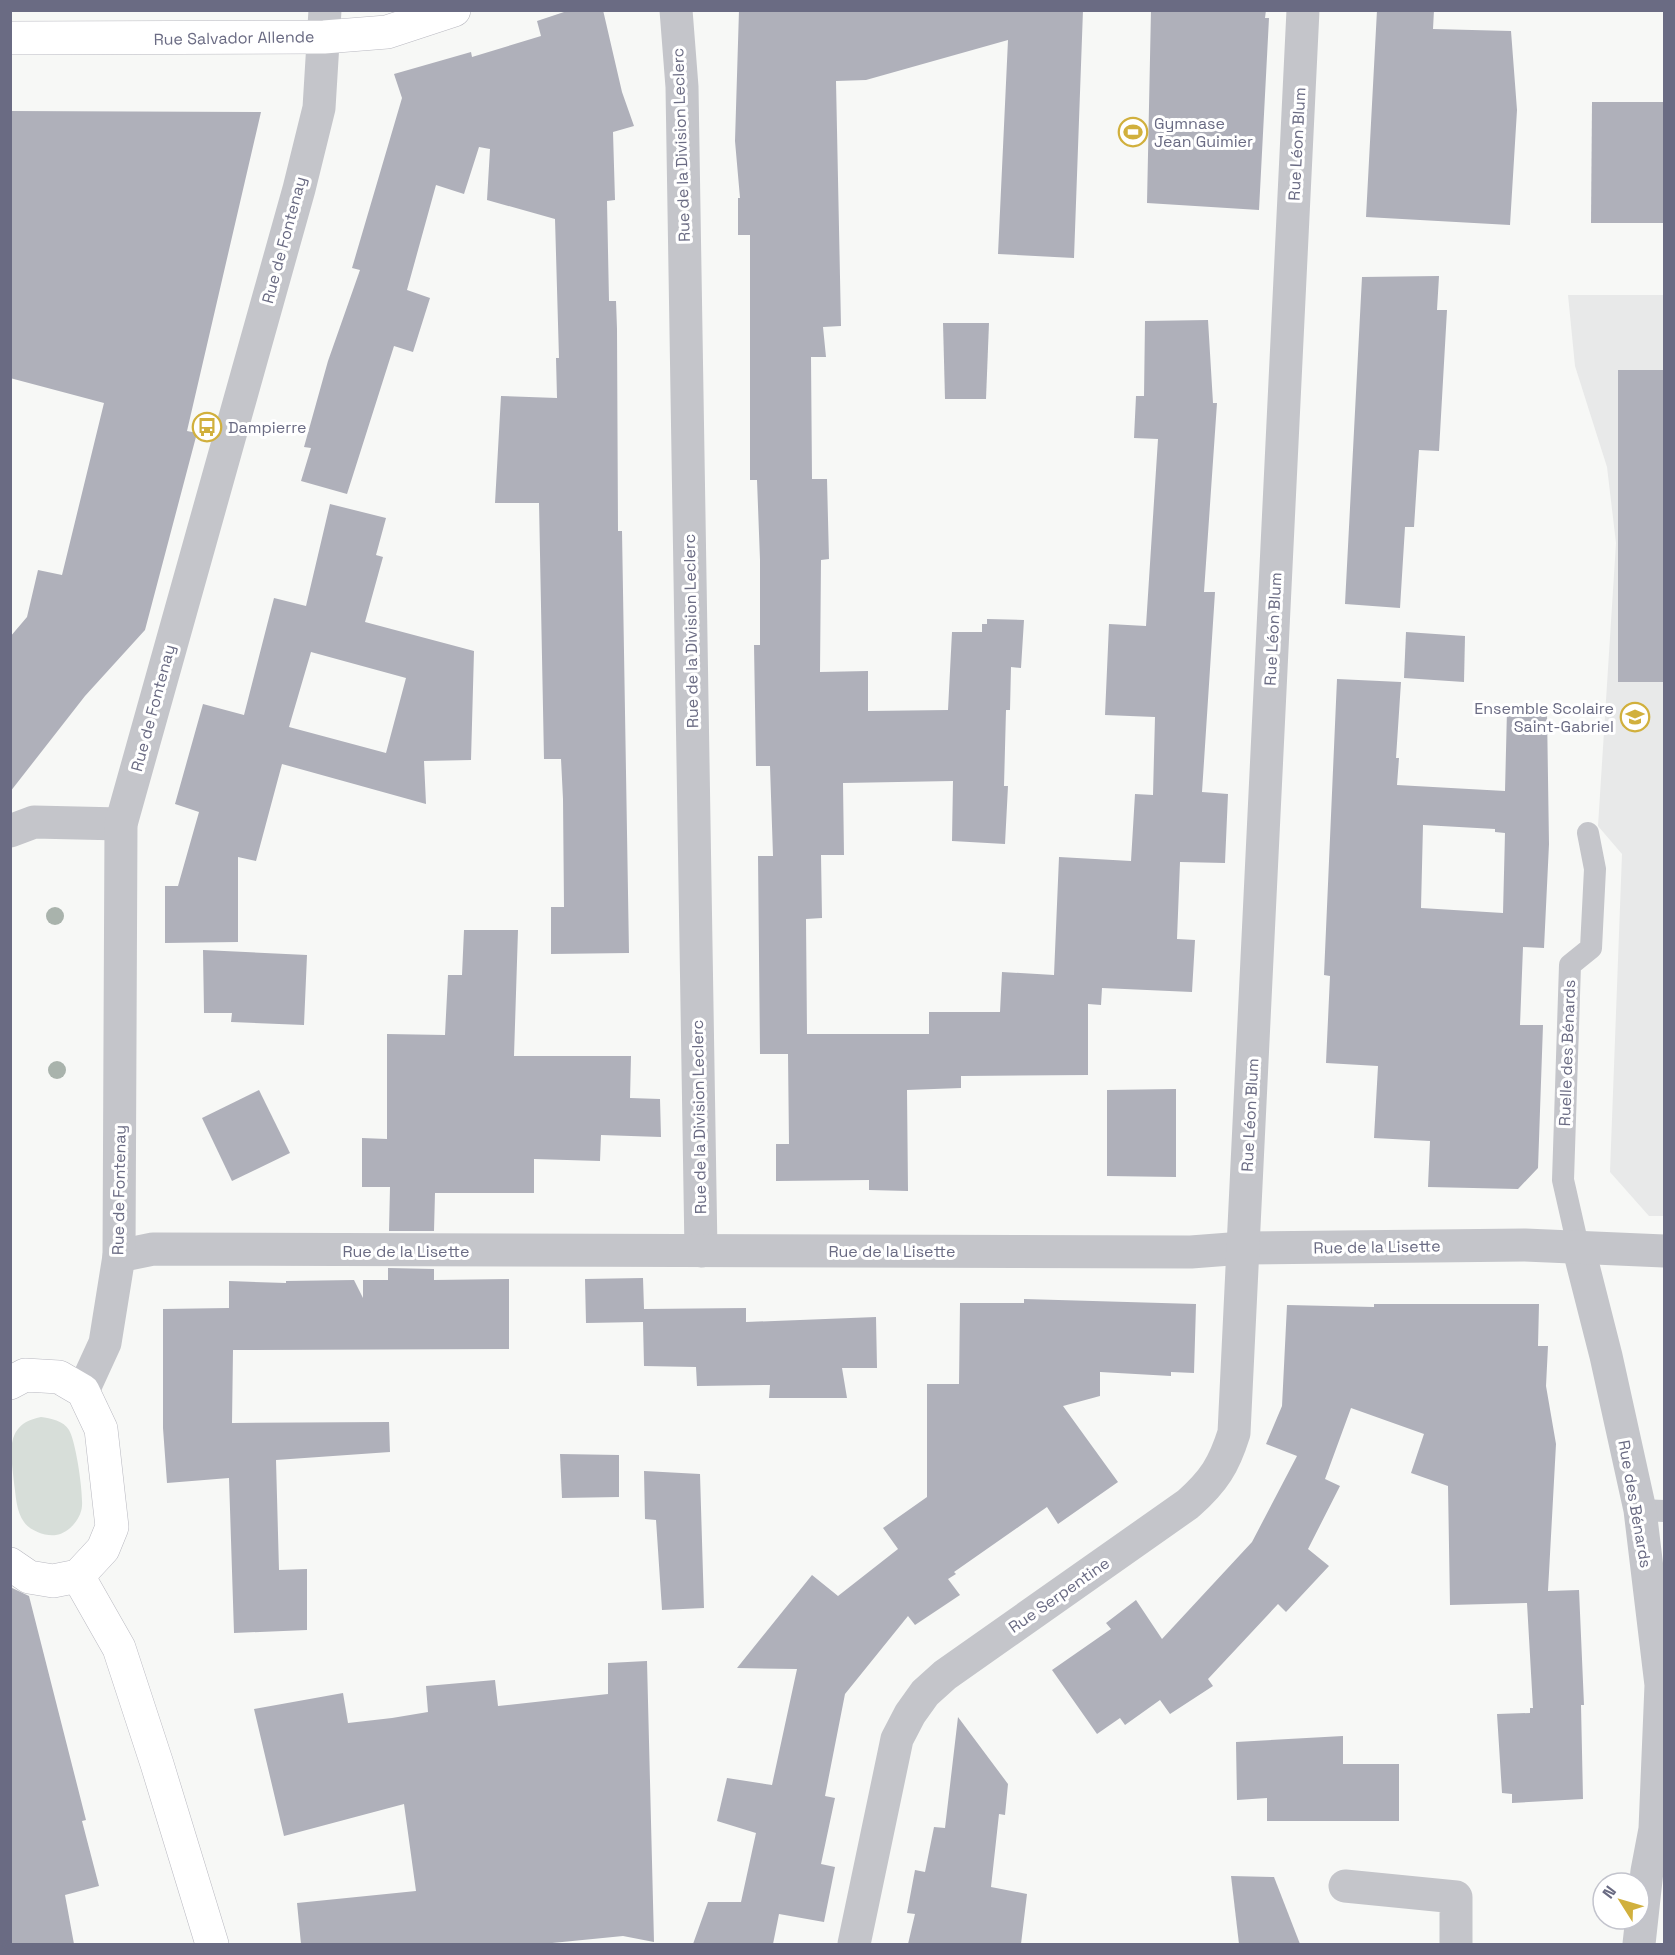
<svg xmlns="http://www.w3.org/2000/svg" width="1675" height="1955" font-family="'Space Grotesk',sans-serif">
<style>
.built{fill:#e8e9e9}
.green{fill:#d7ded9}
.building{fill:#afb0ba;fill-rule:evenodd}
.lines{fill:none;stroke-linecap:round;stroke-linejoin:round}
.secondary-casing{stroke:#b9b9c1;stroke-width:34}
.lane{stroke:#c4c5ca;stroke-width:22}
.street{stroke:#c4c5ca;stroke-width:33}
.secondary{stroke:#fff;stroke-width:33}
.tree{fill:#a9b3ac}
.labels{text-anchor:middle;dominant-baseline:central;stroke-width:6;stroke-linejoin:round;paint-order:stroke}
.street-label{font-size:16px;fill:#6a6b83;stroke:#fff}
.poi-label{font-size:16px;fill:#6a6b83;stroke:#fff;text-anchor:start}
</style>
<rect width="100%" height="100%" fill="#f7f8f6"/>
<path class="built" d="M 1568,295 L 1664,295 L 1664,1216 L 1649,1216 L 1610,1172 L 1622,854 L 1598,826 L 1616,543 L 1607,467 L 1575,366 Z"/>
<path class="green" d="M 41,1417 C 50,1418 64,1421 69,1430 C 76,1442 83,1491 82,1506 C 81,1519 69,1533 56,1535 C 46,1537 29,1530 24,1522 C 16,1511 16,1496 14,1483 C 11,1453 4,1424 41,1417 Z"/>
<g class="building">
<path d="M 570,10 L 603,10 L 622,92 L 634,126 L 613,132 L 615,200 L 607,201 L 609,301 L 616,301 L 617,329 L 618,531 L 622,531 L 629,953 L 551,954 L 551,907 L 564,907 L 563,799 L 561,759 L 544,759 L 539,503 L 495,503 L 501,396 L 557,398 L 556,358 L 559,358 L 555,219 L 487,200 L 490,149 L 479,147 L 464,194 L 436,185 L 407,290 L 430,298 L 413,352 L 394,346 L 347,494 L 301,481 L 311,448 L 304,447 L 328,361 L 360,270 L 352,268 L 402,98 L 394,74 L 471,52 L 472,57 L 541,36 L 537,21 Z"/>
<path d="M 739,10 L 1083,10 L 1074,258 L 998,254 L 1008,40 L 866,80 L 836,81 L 841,326 L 823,327 L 826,357 L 811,357 L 812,479 L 827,479 L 829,559 L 821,560 L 820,672 L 868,671 L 868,711 L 948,710 L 952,632 L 982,632 L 982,624 L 987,624 L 987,619 L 1024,620 L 1021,668 L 1011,667 L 1010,710 L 1006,710 L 1004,786 L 1008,786 L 1005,844 L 952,841 L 953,781 L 843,783 L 844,855 L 821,855 L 822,918 L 806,919 L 807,1034 L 929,1034 L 929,1012 L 1000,1012 L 1002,972 L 1054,975 L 1059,857 L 1131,861 L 1135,794 L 1153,795 L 1155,717 L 1105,715 L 1109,624 L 1146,626 L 1158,439 L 1134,438 L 1136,396 L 1144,396 L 1145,321 L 1208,320 L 1213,403 L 1217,403 L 1204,592 L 1215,592 L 1202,792 L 1228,794 L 1225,863 L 1180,862 L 1177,939 L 1195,940 L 1192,992 L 1102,988 L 1101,1005 L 1088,1004 L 1088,1075 L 961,1076 L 961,1088 L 907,1090 L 908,1191 L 869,1190 L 869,1180 L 776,1181 L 776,1144 L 789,1144 L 788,1054 L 760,1054 L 758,856 L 773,856 L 770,766 L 756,766 L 754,645 L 760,645 L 760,560 L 757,480 L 750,480 L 750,235 L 738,235 L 738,198 L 740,198 L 735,141 Z"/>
<path d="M 1151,10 L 1266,10 L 1265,18 L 1269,18 L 1259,210 L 1147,203 Z"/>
<path d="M 1377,10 L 1434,10 L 1433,29 L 1511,31 L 1517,110 L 1510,225 L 1366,217 Z"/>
<path d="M 1592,102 L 1665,102 L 1665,223 L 1591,223 Z"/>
<path d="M 10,111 L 261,112 L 187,431 L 197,433 L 145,630 L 85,696 L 10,792 L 10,637 L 27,617 L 38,570 L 62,575 L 104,403 L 10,378 Z"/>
<path d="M 1439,276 L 1437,310 L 1447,310 L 1439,451 L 1419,450 L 1414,527 L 1405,527 L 1400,608 L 1345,604 L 1362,277 Z"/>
<path d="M 943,323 L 989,323 L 986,399 L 945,399 Z"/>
<rect x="1618" y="370" width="47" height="312"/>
<path d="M 330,504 L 386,518 L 376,555 L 383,557 L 365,622 L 474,651 L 471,760 L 424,761 L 426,804 L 282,764 L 256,861 L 238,857 L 238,942 L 165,943 L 165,886 L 178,886 L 199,812 L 175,804 L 203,704 L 244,715 L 274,598 L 306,606 ZM 311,652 L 406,678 L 386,753 L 289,727 Z"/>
<path d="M 1406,632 L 1465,636 L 1464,682 L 1404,678 Z"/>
<path d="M 1337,679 L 1401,682 L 1396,758 L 1399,758 L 1397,785 L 1505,791 L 1507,710 L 1547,712 L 1549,844 L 1544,948 L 1523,947 L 1520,1025 L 1543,1025 L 1538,1168 L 1518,1189 L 1428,1187 L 1430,1141 L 1374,1138 L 1378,1066 L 1326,1063 L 1330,976 L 1324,975 ZM 1423,825 L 1495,829 L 1495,832 L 1505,833 L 1503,913 L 1421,908 Z"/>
<path d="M 464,930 L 518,930 L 514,1056 L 631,1056 L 630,1098 L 660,1099 L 661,1137 L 601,1135 L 600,1161 L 534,1159 L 534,1193 L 435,1193 L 434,1231 L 389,1231 L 390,1187 L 362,1187 L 362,1138 L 387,1139 L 387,1034 L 445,1035 L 448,975 L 462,975 Z"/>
<path d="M 203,950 L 307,955 L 304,1025 L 231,1022 L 232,1013 L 204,1013 Z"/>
<path d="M 1176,1089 L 1176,1177 L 1107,1176 L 1107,1090 Z"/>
<path d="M 259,1090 L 290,1153 L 232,1181 L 202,1118 Z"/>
<path d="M 388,1268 L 434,1269 L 434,1280 L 509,1279 L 509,1349 L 233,1350 L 232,1423 L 389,1422 L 390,1452 L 276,1460 L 279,1570 L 307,1569 L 307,1630 L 234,1633 L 229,1478 L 167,1483 L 163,1428 L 163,1309 L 229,1308 L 229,1281 L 286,1283 L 286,1281 L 354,1280 L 363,1298 L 363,1280 L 388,1280 Z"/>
<path d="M 643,1278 L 644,1309 L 746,1308 L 746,1322 L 876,1317 L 877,1368 L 842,1368 L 847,1398 L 769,1398 L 770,1385 L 697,1386 L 696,1367 L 644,1366 L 643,1322 L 586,1323 L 585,1279 Z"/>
<path d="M 1024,1299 L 1196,1304 L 1194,1373 L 1171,1372 L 1171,1376 L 1100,1372 L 1100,1396 L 1063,1406 L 1118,1482 L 1058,1524 L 1047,1507 L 954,1572 L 956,1574 L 948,1579 L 960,1595 L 915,1625 L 908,1616 L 845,1694 L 825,1796 L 835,1798 L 821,1864 L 835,1867 L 824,1922 L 779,1914 L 773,1944 L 693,1944 L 708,1902 L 741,1902 L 756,1833 L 717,1821 L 727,1778 L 772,1785 L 797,1669 L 737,1668 L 812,1575 L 838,1596 L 898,1549 L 883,1528 L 927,1497 L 927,1384 L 959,1384 L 960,1303 L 1024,1303 Z"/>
<path d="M 1374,1304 L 1539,1304 L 1538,1346 L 1548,1346 L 1546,1386 L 1556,1444 L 1548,1591 L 1579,1590 L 1584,1705 L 1581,1705 L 1583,1799 L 1512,1803 L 1512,1794 L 1502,1793 L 1497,1714 L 1530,1713 L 1530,1708 L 1533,1708 L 1527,1603 L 1450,1605 L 1448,1486 L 1411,1473 L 1424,1434 L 1351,1408 L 1325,1479 L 1340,1486 L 1308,1549 L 1329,1566 L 1286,1612 L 1278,1604 L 1208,1679 L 1213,1686 L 1170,1714 L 1160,1700 L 1125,1725 L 1120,1718 L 1097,1734 L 1052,1670 L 1111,1629 L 1106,1623 L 1136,1600 L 1162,1639 L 1252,1542 L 1297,1456 L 1266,1444 L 1282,1406 L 1287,1305 L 1374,1307 Z"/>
<path d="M 560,1454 L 619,1455 L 619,1497 L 562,1498 Z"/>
<path d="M 644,1471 L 700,1474 L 704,1608 L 662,1610 L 656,1520 L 645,1519 Z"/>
<path d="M 10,1587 L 29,1596 L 86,1820 L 82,1821 L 99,1886 L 65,1895 L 74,1944 L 10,1944 Z"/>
<path d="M 647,1661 L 654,1942 L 623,1936 L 542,1944 L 301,1944 L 297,1903 L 416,1891 L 404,1804 L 284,1836 L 254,1709 L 343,1693 L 348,1723 L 392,1718 L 428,1712 L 426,1686 L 495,1680 L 498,1706 L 608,1694 L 608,1663 Z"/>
<path d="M 958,1717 L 1008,1784 L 1005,1815 L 999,1814 L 991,1887 L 1027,1894 L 1021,1944 L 908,1944 L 915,1914 L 907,1913 L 915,1870 L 925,1872 L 934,1827 L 945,1828 Z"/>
<path d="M 1343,1736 L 1343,1764 L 1399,1764 L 1399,1821 L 1267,1821 L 1267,1798 L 1237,1800 L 1236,1742 Z"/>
<path d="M 1231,1876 L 1274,1877 L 1300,1944 L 1239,1944 Z"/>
</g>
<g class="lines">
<g class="secondary-casing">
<g id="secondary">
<path d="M 10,38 L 324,37 L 387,32 L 454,10"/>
<path d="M 10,1383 L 25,1375 L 59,1377 L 83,1391 L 101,1429 L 112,1527 L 103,1549 L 78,1576 L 53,1581 L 29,1577 L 10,1564"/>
<path d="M 78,1576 L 119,1648 L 157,1764 L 212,1944"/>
</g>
</g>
<g class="lane">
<path d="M 1578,1246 L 1563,1180 L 1570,965 L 1591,948 L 1595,869 L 1588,833"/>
<path d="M 1640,1510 L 1664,1511"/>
</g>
<g class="street">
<path d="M 676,10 L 682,87 L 701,1251"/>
<path d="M 10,831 L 34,822 L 121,824"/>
<path d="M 1578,1246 L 1606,1356 L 1640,1510 L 1661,1685 L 1655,1829 L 1647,1871 L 1639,1944"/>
<path d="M 119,1256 L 153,1249 L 1191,1252 L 1243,1248 L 1525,1245 L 1664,1251"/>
<path d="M 83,1391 L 105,1343 L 119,1256 L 121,824 L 299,189 L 319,108 L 325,10"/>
<path d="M 1345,1886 L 1456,1897 L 1456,1944"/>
<path d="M 854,1944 L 897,1739 L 910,1714 L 925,1693 L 945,1675 L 1188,1504 C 1214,1481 1224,1465 1234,1433 L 1303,10"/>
</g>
<use href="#secondary" class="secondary"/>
</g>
<g class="tree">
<circle cx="55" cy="916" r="9"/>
<circle cx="57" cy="1070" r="9"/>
</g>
<defs>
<g id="stadium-ring" transform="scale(1.5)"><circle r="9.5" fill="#fff" stroke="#d1b03d" stroke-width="1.5"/><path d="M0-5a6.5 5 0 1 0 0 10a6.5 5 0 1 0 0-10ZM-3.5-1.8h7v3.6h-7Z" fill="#d1b03d"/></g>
<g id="bus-ring" transform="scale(1.5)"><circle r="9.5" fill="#fff" stroke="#d1b03d" stroke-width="1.5"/><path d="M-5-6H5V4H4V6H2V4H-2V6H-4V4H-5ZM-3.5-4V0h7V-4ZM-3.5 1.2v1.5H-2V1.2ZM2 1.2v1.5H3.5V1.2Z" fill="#d1b03d"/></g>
<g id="school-ring" transform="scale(1.5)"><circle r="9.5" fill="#fff" stroke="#d1b03d" stroke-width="1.5"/><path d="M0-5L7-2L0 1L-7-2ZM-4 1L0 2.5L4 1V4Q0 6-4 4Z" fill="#d1b03d"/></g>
</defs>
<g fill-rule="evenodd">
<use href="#stadium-ring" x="1133" y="132"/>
<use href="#bus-ring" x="207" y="427"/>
<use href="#school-ring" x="1635" y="717"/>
</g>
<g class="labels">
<g class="street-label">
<text transform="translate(234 38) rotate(-1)">Rue Salvador Allende</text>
<text transform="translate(1297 144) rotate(-87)">Rue Léon Blum</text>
<text transform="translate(681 145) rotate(-92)">Rue de la Division Leclerc</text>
<text transform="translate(284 240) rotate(-75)">Rue de Fontenay</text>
<text transform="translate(1273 629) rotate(-87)">Rue Léon Blum</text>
<text transform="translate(691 631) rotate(-91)">Rue de la Division Leclerc</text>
<text transform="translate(153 708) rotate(-75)">Rue de Fontenay</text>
<text transform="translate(1567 1053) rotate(-88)">Ruelle des Bénards</text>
<text transform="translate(1250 1115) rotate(-87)">Rue Léon Blum</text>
<text transform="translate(699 1117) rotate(-91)">Rue de la Division Leclerc</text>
<text transform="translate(119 1190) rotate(-89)">Rue de Fontenay</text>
<text transform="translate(1377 1247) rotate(-1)">Rue de la Lisette</text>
<text x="406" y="1251">Rue de la Lisette</text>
<text x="892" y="1251">Rue de la Lisette</text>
<text transform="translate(1635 1504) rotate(80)">Rue des Bénards</text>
<text transform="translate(1059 1595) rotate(-35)">Rue Serpentine</text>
</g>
<g class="poi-label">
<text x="1154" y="123">Gymnase<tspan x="1154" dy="18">Jean Guimier</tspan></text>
<text x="228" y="427">Dampierre</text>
<text x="1614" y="708" text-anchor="end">Ensemble Scolaire<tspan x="1614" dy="18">Saint-Gabriel</tspan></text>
</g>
</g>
<rect width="1675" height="1955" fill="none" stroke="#6a6b83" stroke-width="24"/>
<g transform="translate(1621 1901) rotate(307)"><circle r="28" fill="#ffffff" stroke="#c3c4cd" stroke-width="1.5"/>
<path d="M0-4.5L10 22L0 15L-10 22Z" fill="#d1b03d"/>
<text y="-9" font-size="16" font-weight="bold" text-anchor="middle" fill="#6a6b83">N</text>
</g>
</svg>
